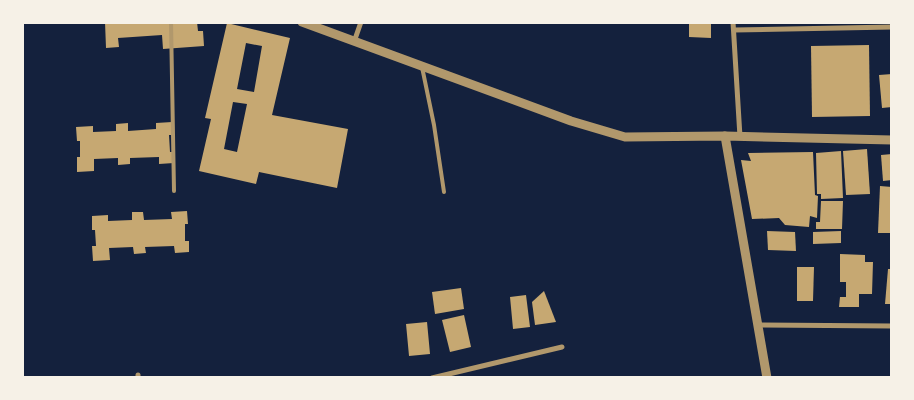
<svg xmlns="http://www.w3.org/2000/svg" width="914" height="400" font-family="'Varela Round',sans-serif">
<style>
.building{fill:#c6a872;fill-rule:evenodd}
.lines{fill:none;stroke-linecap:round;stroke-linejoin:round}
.service{stroke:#b1986c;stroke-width:4}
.minor{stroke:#b1986c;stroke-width:5}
.tertiary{stroke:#b1986c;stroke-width:9}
</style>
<rect width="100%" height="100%" fill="#14213d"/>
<g class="building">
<path d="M 105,22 L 197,22 L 198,31 L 203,31 L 204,46 L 163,49 L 162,35 L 118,38 L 119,47 L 106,48 Z"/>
<path d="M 227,23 L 290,38 L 272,115 L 348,129 L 337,188 L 259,172 L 256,184 L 199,171 L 211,119 L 205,118 ZM 246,43 L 262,46 L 254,92 L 237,89 ZM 233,102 L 247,104 L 237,152 L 224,149 Z"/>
<path d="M 689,24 L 711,24 L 711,38 L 689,37 Z"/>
<path d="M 869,45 L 870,116 L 812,117 L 811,46 Z"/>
<path d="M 892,74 L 892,107 L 882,108 L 879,75 Z"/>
<path d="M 172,122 L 172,135 L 169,135 L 170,152 L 173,152 L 174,163 L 159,164 L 159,157 L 130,158 L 130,164 L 118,165 L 118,158 L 94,159 L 94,171 L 77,172 L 77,157 L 80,157 L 80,141 L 77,141 L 76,127 L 93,126 L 93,132 L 116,131 L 116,124 L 128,123 L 128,131 L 156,129 L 156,123 Z"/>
<path d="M 867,149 L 870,194 L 846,195 L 843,151 Z"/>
<path d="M 841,151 L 843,198 L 821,199 L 821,194 L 817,194 L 816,153 Z"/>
<path d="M 813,152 L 815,195 L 818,196 L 817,218 L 810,216 L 809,227 L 785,225 L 779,218 L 752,219 L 741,160 L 751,161 L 748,153 Z"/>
<path d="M 892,154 L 892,180 L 883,181 L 881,155 Z"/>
<path d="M 880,186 L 892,187 L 892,233 L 878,233 Z"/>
<path d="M 821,201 L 843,201 L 842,229 L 816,229 L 816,222 L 820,222 Z"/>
<path d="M 187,211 L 188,224 L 185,224 L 185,241 L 189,241 L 189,252 L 175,253 L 174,246 L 145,247 L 146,253 L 134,254 L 133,247 L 109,248 L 110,260 L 93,261 L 92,246 L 96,246 L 95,230 L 92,230 L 92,216 L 108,215 L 108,221 L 132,220 L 132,212 L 143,212 L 144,220 L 172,219 L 171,212 Z"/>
<path d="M 767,231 L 795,232 L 796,251 L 768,250 Z"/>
<path d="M 841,231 L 841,243 L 813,244 L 813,232 Z"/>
<path d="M 840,254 L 865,255 L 865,262 L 873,262 L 872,294 L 859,294 L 859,307 L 839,307 L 840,297 L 846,297 L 846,282 L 840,282 Z"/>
<path d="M 797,267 L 814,267 L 813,301 L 797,301 Z"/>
<path d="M 888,269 L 892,269 L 892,304 L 885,304 Z"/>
<path d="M 461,288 L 464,309 L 435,314 L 432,292 Z"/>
<path d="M 544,291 L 556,322 L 535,325 L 532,302 Z"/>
<path d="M 526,295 L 530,327 L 513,329 L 510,297 Z"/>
<path d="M 464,315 L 471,347 L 450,352 L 442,320 Z"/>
<path d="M 427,322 L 430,354 L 409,356 L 406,324 Z"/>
</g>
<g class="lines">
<g class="service">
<path d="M 171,22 L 174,191"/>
<path d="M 422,67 L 434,125 L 444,192"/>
</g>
<g class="minor">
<path d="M 733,22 L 740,137"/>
<path d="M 734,30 L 892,27"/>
<path d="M 354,42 L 361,22"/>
<path d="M 758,325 L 892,326"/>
<path d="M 138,375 L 138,378"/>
<path d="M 432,378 L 562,347"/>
</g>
<g class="tertiary">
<path d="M 302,22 L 571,121 L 625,137 L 725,136 L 892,140"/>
<path d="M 725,136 L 767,378"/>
</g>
</g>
<rect width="914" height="400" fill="none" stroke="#f6f1e7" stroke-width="48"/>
</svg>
